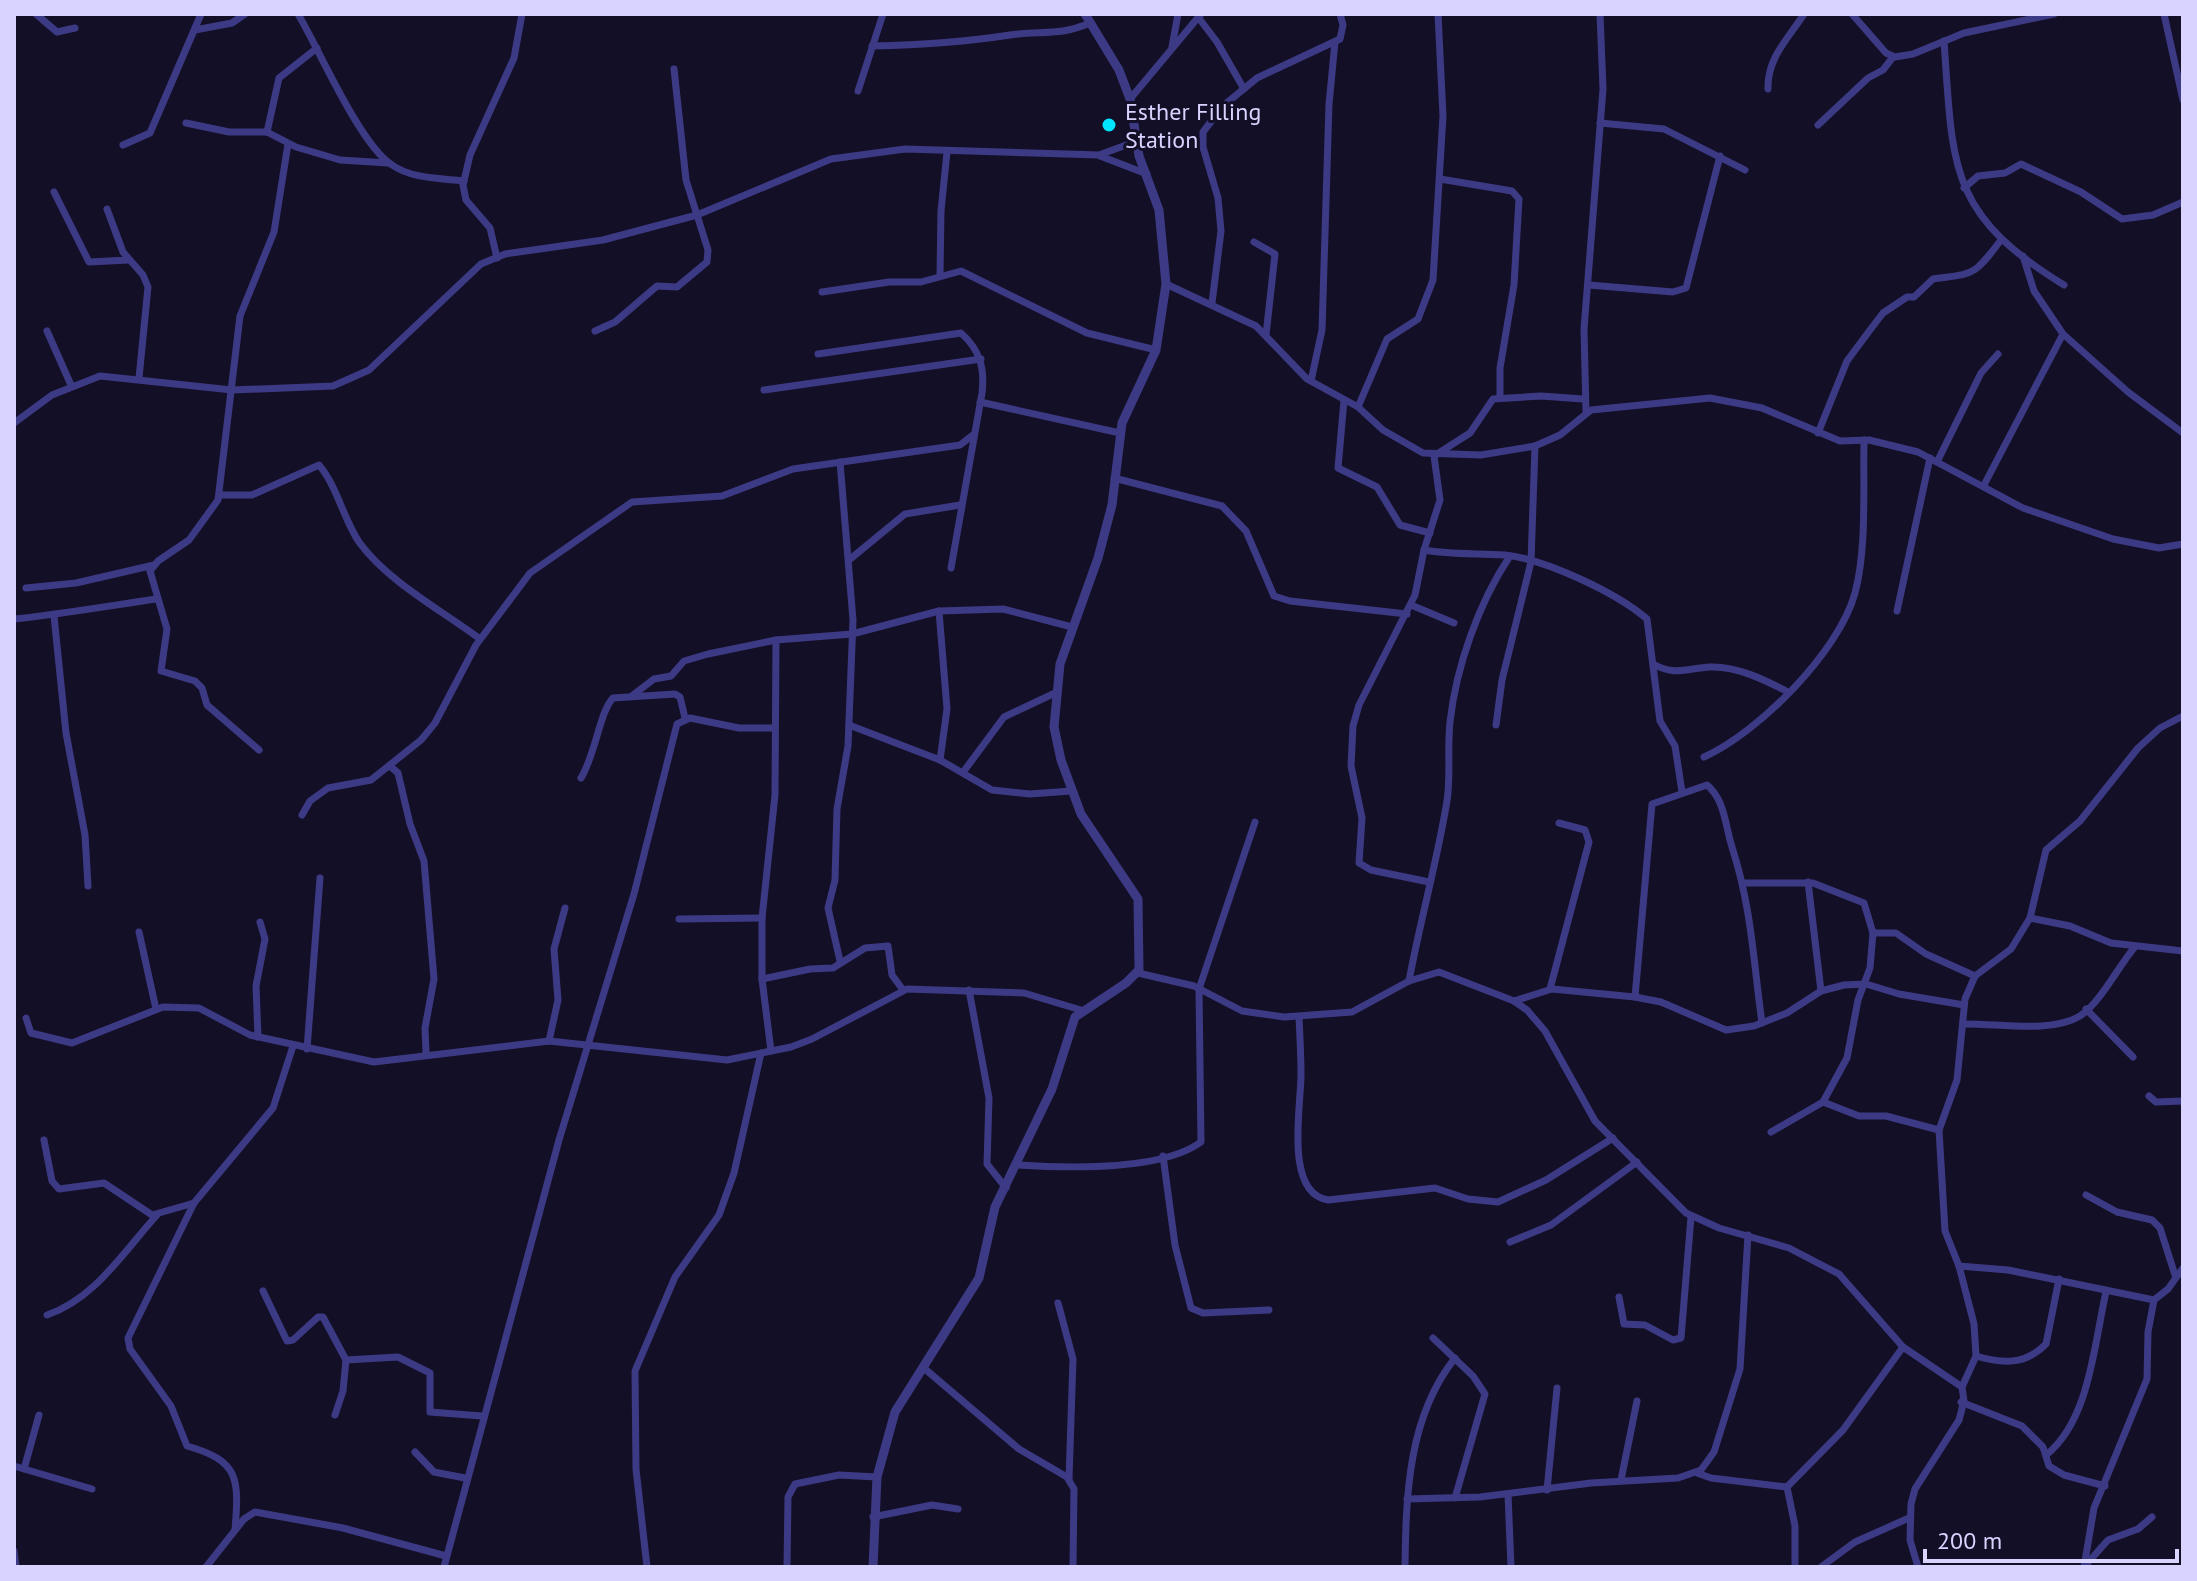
<svg xmlns="http://www.w3.org/2000/svg" width="2197" height="1581" font-family="'PT Sans',sans-serif">
<style>
.lines{fill:none;stroke-linecap:round;stroke-linejoin:round}
.minor{stroke:#3d3a85;stroke-width:7}
.tertiary{stroke:#3d3a85;stroke-width:9}
.poi-dot{fill:#00e5ff;stroke:#130f26;stroke-width:3}
.labels{text-anchor:middle;dominant-baseline:central;stroke-width:6;stroke-linejoin:round;paint-order:stroke}
.poi-label{font-size:24px;fill:#d9d4ff;stroke:#130f26;text-anchor:start}
</style>
<rect width="100%" height="100%" fill="#130f26"/>
<g class="lines">
<g class="minor">
<path d="M 36,14 L 57,32 L 75,28"/>
<path d="M 298,14 C 319,49 360,145 392,165 C 412,179 440,178 464,181"/>
<path d="M 1852,14 L 1886,53 L 1895,57 L 1913,54 L 1964,33 L 2054,14"/>
<path d="M 2164,14 L 2183,100"/>
<path d="M 1198,17 L 1217,42 L 1244,89"/>
<path d="M 195,30 L 232,23 L 245,14"/>
<path d="M 1944,41 C 1953,167 1948,214 2064,285"/>
<path d="M 872,46 C 919,45 964,42 1010,35 C 1042,30 1057,37 1090,23"/>
<path d="M 1172,47 L 1178,14"/>
<path d="M 1768,89 C 1767,58 1788,39 1804,14"/>
<path d="M 858,91 L 883,14"/>
<path d="M 1130,99 L 1201,14"/>
<path d="M 186,123 L 229,132 L 267,132 L 296,147 L 340,160 L 388,163"/>
<path d="M 1600,123 L 1664,129 L 1745,170"/>
<path d="M 1818,125 L 1868,78 L 1883,70 L 1893,57"/>
<path d="M 267,132 L 279,78 L 317,48"/>
<path d="M 123,145 L 150,133 L 201,14"/>
<path d="M 1100,156 L 1147,174"/>
<path d="M 1440,179 L 1512,191 L 1519,199 L 1514,285 L 1500,368 L 1500,397"/>
<path d="M 1964,188 L 1978,176 L 2005,173 L 2021,164 L 2081,192 L 2122,219 L 2153,215 L 2183,202"/>
<path d="M 54,192 L 89,262 L 129,260"/>
<path d="M 107,209 L 123,252 L 143,275 L 148,287 L 139,378"/>
<path d="M 1254,242 L 1275,254 L 1266,335"/>
<path d="M 2023,256 L 2034,291 L 2063,334 L 2128,392 L 2183,433"/>
<path d="M 497,258 L 490,228 L 466,200 L 463,185 L 470,155 L 514,58 L 522,14"/>
<path d="M 940,276 L 941,211 L 947,152"/>
<path d="M 1166,284 L 1256,326 L 1307,379 L 1358,407 L 1383,430 L 1423,453 L 1481,455 L 1535,446 L 1560,435 L 1591,410 L 1710,398 L 1762,408 L 1840,441 L 1869,440 L 1918,452 L 2023,508 L 2113,539 L 2159,548 L 2183,544"/>
<path d="M 1589,285 L 1673,292 L 1686,288 L 1720,156"/>
<path d="M 822,292 L 889,282 L 921,282 L 961,271 L 1087,333 L 1156,350"/>
<path d="M 1212,303 L 1221,231 L 1218,198 L 1203,147 L 1203,132 L 1223,106 L 1257,78 L 1340,39 L 1343,25 L 1340,14"/>
<path d="M 47,331 L 71,385"/>
<path d="M 595,331 L 615,322 L 657,286 L 677,287 L 707,262 L 708,250 L 686,180 L 674,69"/>
<path d="M 818,354 L 961,333 C 980,350 985,368 982,393 L 951,568"/>
<path d="M 1311,381 L 1322,330 L 1329,104 L 1335,42"/>
<path d="M 764,390 L 981,359"/>
<path d="M 1344,400 L 1338,468 L 1377,487 L 1400,525 L 1430,533"/>
<path d="M 980,402 L 1120,433"/>
<path d="M 1358,407 L 1387,339 L 1418,319 L 1433,280 L 1443,116 L 1438,14"/>
<path d="M 1586,413 L 1584,329 L 1603,89 L 1600,14"/>
<path d="M 14,423 L 52,395 L 100,376 L 232,390 L 333,386 L 369,370 L 481,264 L 505,254 L 603,240 L 697,215 L 831,159 L 905,149 L 1099,155 L 1137,141"/>
<path d="M 1818,433 L 1847,361 L 1867,334 L 1883,313 L 1907,297 L 1914,297 L 1933,279 C 1975,273 1973,277 2001,240"/>
<path d="M 840,462 L 853,620 L 848,746 L 837,809 L 835,880 L 828,908 L 840,961"/>
<path d="M 1937,462 L 1981,373 L 1998,354"/>
<path d="M 1114,478 L 1222,506 L 1246,531 L 1274,596 L 1290,601 L 1407,614"/>
<path d="M 1984,485 L 2063,334"/>
<path d="M 220,495 L 252,495 L 319,465 C 337,486 343,518 359,542 C 387,581 441,610 480,639"/>
<path d="M 1424,550 C 1452,555 1478,553 1505,555 C 1545,559 1617,593 1647,619 L 1660,721 L 1675,746 L 1682,792"/>
<path d="M 849,560 L 905,514 L 960,505"/>
<path d="M 26,588 L 76,583 L 154,565"/>
<path d="M 1411,605 L 1454,623"/>
<path d="M 939,611 L 947,709 L 940,760"/>
<path d="M 1897,611 L 1930,458"/>
<path d="M 54,616 L 66,733 L 85,835 L 88,886"/>
<path d="M 14,619 C 62,614 108,606 156,599"/>
<path d="M 1655,665 C 1675,676 1689,668 1710,667 C 1737,666 1765,680 1788,692"/>
<path d="M 633,695 L 654,679 L 671,676 L 684,661 L 708,654 L 776,640 L 852,634 L 939,611 L 1003,609 L 1072,627"/>
<path d="M 849,725 L 940,760 L 992,790 L 1030,794 L 1071,791"/>
<path d="M 1496,725 L 1502,680 L 1531,562 L 1535,446"/>
<path d="M 259,750 L 207,705 L 202,688 L 195,681 L 161,671 L 167,629 L 150,571 L 158,561 L 189,540 L 218,500 L 240,316 L 274,232 L 288,144"/>
<path d="M 1704,757 C 1758,733 1839,652 1855,593 C 1867,548 1863,488 1864,440"/>
<path d="M 390,766 L 398,773 L 410,824 L 424,861 L 434,979 L 425,1028 L 426,1053"/>
<path d="M 964,771 L 1004,717 L 1055,693"/>
<path d="M 581,778 C 595,756 600,711 613,698 L 675,694 L 680,697 L 685,718"/>
<path d="M 302,815 L 310,801 L 328,788 L 371,780 L 421,740 L 435,723 L 476,645 L 530,573 L 632,502 L 722,496 L 793,469 L 960,445 L 973,435"/>
<path d="M 1429,882 L 1371,870 L 1359,863 L 1362,818 L 1351,766 L 1353,726 L 1359,705 L 1415,595 L 1424,550 L 1440,500 L 1434,456 L 1470,433 L 1493,399 L 1541,396 L 1583,399"/>
<path d="M 1808,882 L 1821,991"/>
<path d="M 1745,883 L 1813,883 L 1864,903 L 1873,933 L 1870,968 L 1858,1000 L 1847,1058 L 1823,1102 L 1859,1116 L 1886,1116 L 1939,1130"/>
<path d="M 2030,918 L 2070,926 L 2111,943 L 2183,951"/>
<path d="M 679,919 L 762,918"/>
<path d="M 139,932 L 156,1009"/>
<path d="M 1873,933 L 1896,933 L 1926,954 L 1975,976"/>
<path d="M 1138,973 L 1194,986 L 1242,1011 L 1284,1017 L 1352,1012 L 1409,981 L 1439,972 L 1514,1001 L 1527,1010 L 1545,1031 L 1595,1121 L 1686,1213 L 1719,1228 L 1789,1248 L 1839,1274 L 1903,1347 L 1962,1387"/>
<path d="M 762,979 L 810,969 L 833,968 L 865,948 L 888,946 L 892,975 L 903,990"/>
<path d="M 1409,981 C 1420,921 1437,862 1447,801 C 1451,775 1447,749 1450,722 C 1456,667 1479,602 1510,556"/>
<path d="M 1550,989 L 1589,842 L 1585,830 L 1559,823"/>
<path d="M 969,990 L 989,1098 L 987,1164 L 1006,1188"/>
<path d="M 1635,997 L 1652,804 L 1707,785 C 1725,800 1725,825 1732,847 C 1752,910 1753,959 1762,1023"/>
<path d="M 1514,1001 L 1552,989 L 1635,997 L 1661,1002 L 1726,1030 L 1754,1026 L 1787,1013 L 1821,991 L 1844,985 L 1866,984 L 1899,994 L 1964,1005"/>
<path d="M 2086,1009 L 2133,1057"/>
<path d="M 26,1018 L 31,1033 L 72,1043 L 163,1007 L 199,1008 L 250,1035 L 374,1062 L 549,1041 L 727,1060 L 791,1047 L 812,1039 L 907,989 L 1024,993 L 1081,1010"/>
<path d="M 1299,1018 C 1300,1037 1301,1056 1301,1075 C 1301,1106 1284,1193 1328,1200 L 1435,1188 L 1468,1199 L 1498,1202 L 1546,1180 L 1613,1138"/>
<path d="M 1963,1024 C 1997,1023 2050,1034 2080,1016 C 2100,1003 2118,967 2134,948"/>
<path d="M 258,1037 L 256,986 L 265,939 L 260,922"/>
<path d="M 549,1041 L 558,1000 L 554,949 L 565,908"/>
<path d="M 307,1049 L 320,878"/>
<path d="M 771,1051 L 762,979 L 762,918 L 775,795 L 776,640"/>
<path d="M 2149,1096 L 2156,1102 L 2183,1101"/>
<path d="M 1771,1132 L 1823,1102"/>
<path d="M 44,1140 L 52,1181 L 59,1189 L 104,1183 L 152,1215 L 194,1203"/>
<path d="M 1163,1156 L 1175,1245 L 1191,1308 L 1203,1313 L 1269,1310"/>
<path d="M 1018,1165 C 1066,1168 1161,1171 1201,1142 L 1199,989 L 1255,822"/>
<path d="M 2086,1195 L 2117,1212 L 2152,1220 L 2160,1228 L 2175,1275"/>
<path d="M 1510,1242 L 1551,1225 L 1637,1162"/>
<path d="M 1959,1266 L 2008,1270 L 2154,1300"/>
<path d="M 263,1291 L 287,1341 L 293,1340 L 318,1317 L 323,1317 L 346,1360 L 398,1357 L 430,1373 L 430,1412 L 482,1416"/>
<path d="M 1619,1297 L 1624,1324 L 1645,1325 L 1673,1340 L 1681,1338 L 1691,1217"/>
<path d="M 1058,1303 L 1073,1359 L 1069,1479"/>
<path d="M 47,1315 C 95,1299 124,1251 157,1215"/>
<path d="M 1433,1338 L 1473,1376 L 1485,1394 L 1455,1498"/>
<path d="M 1976,1356 C 2003,1364 2025,1365 2046,1344 L 2059,1279"/>
<path d="M 925,1369 L 1019,1449 L 1067,1477 L 1074,1489 L 1073,1567"/>
<path d="M 1961,1402 L 2022,1426 L 2043,1447 L 2049,1466 L 2064,1475 L 2105,1486"/>
<path d="M 335,1415 L 343,1391 L 346,1360"/>
<path d="M 415,1452 L 434,1472 L 465,1478"/>
<path d="M 2046,1455 C 2090,1420 2094,1344 2106,1292"/>
<path d="M 14,1466 L 92,1489"/>
<path d="M 24,1469 L 39,1415"/>
<path d="M 1697,1473 L 1711,1478 L 1787,1487 L 1795,1526 L 1795,1567"/>
<path d="M 1621,1480 L 1637,1401"/>
<path d="M 1787,1487 L 1843,1430 L 1903,1347"/>
<path d="M 1547,1490 L 1557,1388"/>
<path d="M 1508,1494 L 1511,1567"/>
<path d="M 1407,1499 L 1480,1497 L 1591,1483 L 1678,1478 L 1701,1470 L 1714,1452 L 1740,1369 L 1748,1235"/>
<path d="M 873,1517 L 932,1505 L 958,1509"/>
<path d="M 235,1530 C 239,1479 240,1461 187,1446 L 171,1406 L 130,1349 L 128,1338 L 194,1203 L 273,1108 L 293,1046"/>
<path d="M 14,1551 L 16,1567"/>
<path d="M 206,1567 L 244,1519 L 255,1512 L 343,1528 L 446,1556"/>
<path d="M 444,1567 L 559,1140 L 634,894 L 677,724 L 690,718 L 739,728 L 775,728"/>
<path d="M 647,1567 L 636,1469 L 635,1371 L 675,1277 L 719,1215 L 734,1173 L 761,1053"/>
<path d="M 787,1567 L 788,1497 L 795,1484 L 839,1475 L 877,1477"/>
<path d="M 1405,1567 C 1406,1495 1408,1417 1455,1358"/>
<path d="M 1821,1567 L 1855,1542 L 1909,1518"/>
<path d="M 1918,1567 L 1910,1540 L 1911,1504 L 1915,1489 L 1959,1420 L 1964,1401 L 1962,1387 L 1976,1356 L 1974,1324 L 1959,1266 L 1945,1231 L 1939,1130 L 1957,1080 L 1965,999 L 1975,976 L 2011,949 L 2030,918 L 2046,850 L 2080,821 L 2138,748 L 2160,728 L 2183,716"/>
<path d="M 2084,1567 L 2094,1508 L 2147,1379 L 2148,1332 L 2154,1300 L 2168,1289 L 2183,1268"/>
<path d="M 2084,1567 L 2108,1540 L 2138,1529 L 2152,1517"/>
</g>
<path class="tertiary" d="M 873,1567 L 877,1477 L 895,1412 L 979,1278 L 995,1207 L 1052,1089 L 1075,1017 L 1126,983 L 1139,970 L 1138,899 L 1081,814 L 1061,760 L 1054,727 L 1060,664 L 1098,558 L 1112,505 L 1122,423 L 1156,350 L 1166,284 L 1159,210 L 1139,156 L 1130,99 L 1119,70 L 1085,14"/>
</g>
<circle class="poi-dot" cx="1109" cy="125" r="8"/>
<g class="labels">
<g class="poi-label">
<text x="1125" y="111">Esther Filling<tspan x="1125" dy="28">Station</tspan></text>
</g>
</g>
<rect width="2197" height="1581" fill="none" stroke="#d9d4ff" stroke-width="32"/>
<path d="M1925 1549v12h252v-12" fill="none" stroke="#d9d4ff" stroke-width="4"/>
<text x="1937" y="1549" font-size="24" fill="#d9d4ff" stroke="#130f26" stroke-width="6" paint-order="stroke">200 m</text>
</svg>
